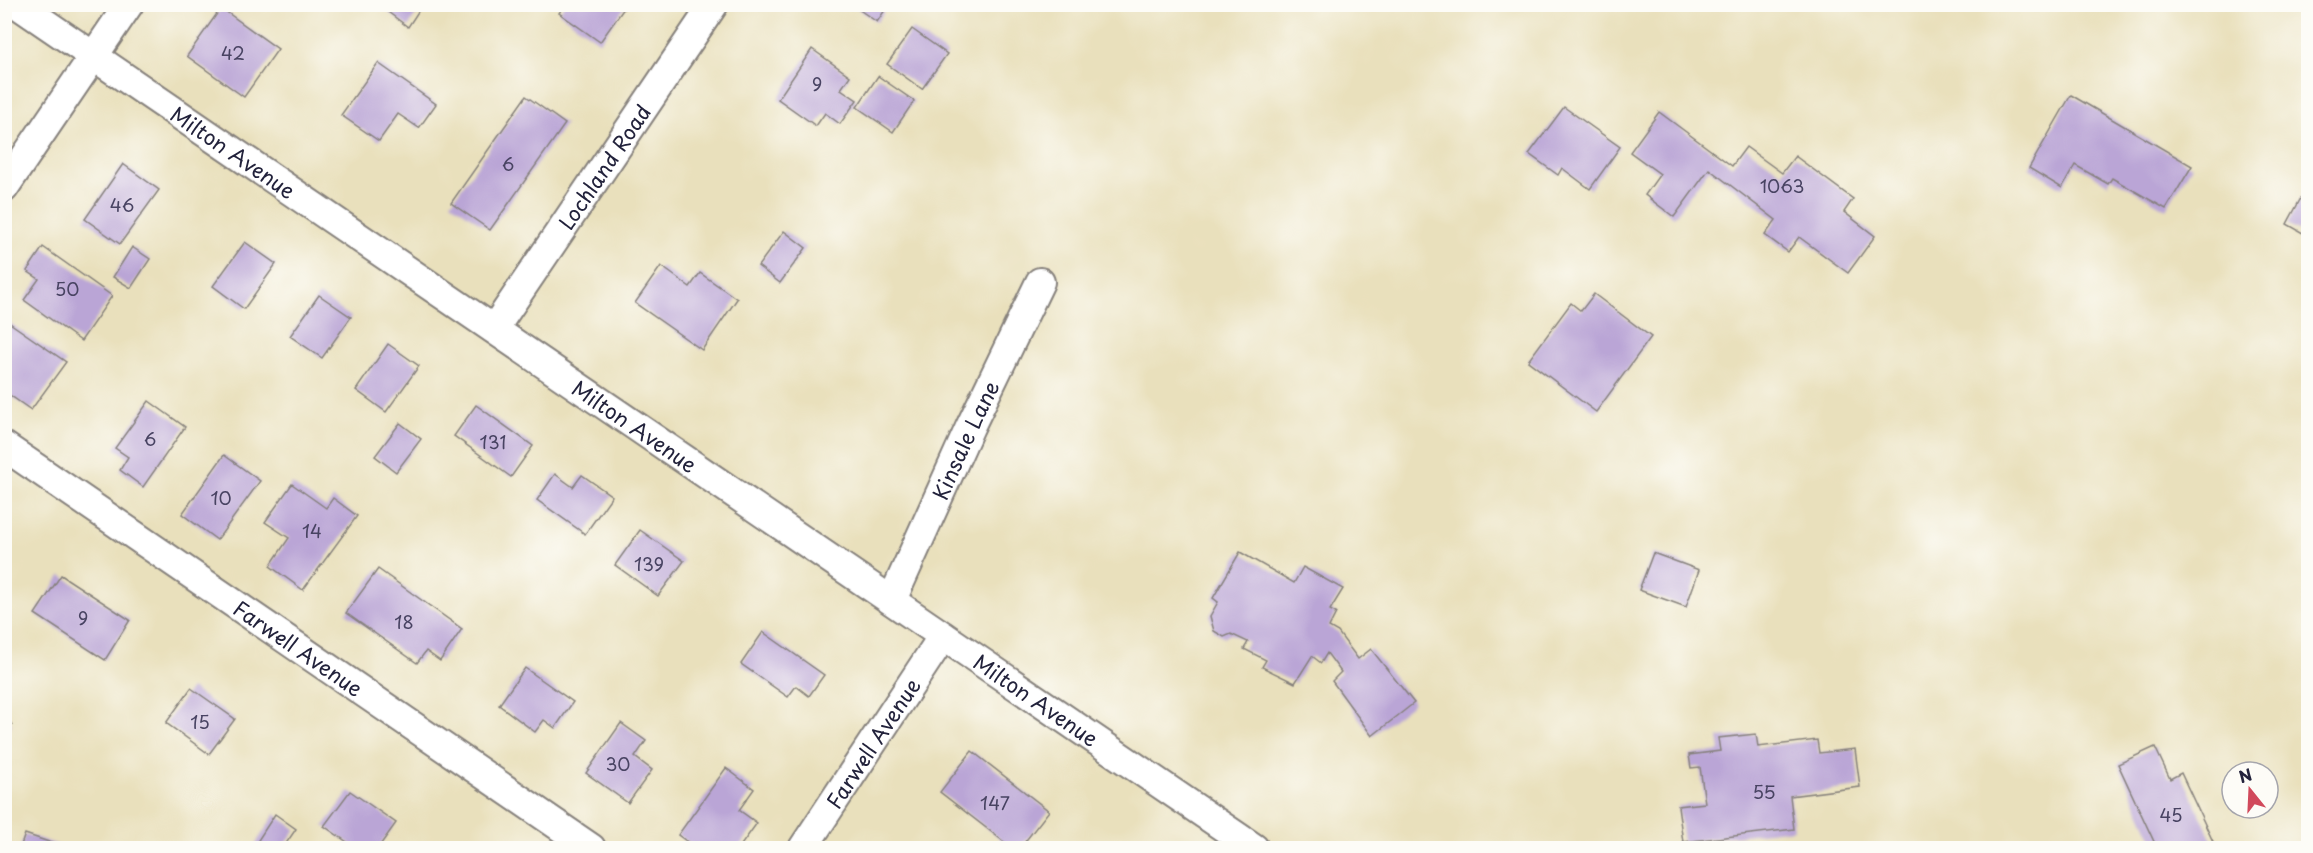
<svg xmlns="http://www.w3.org/2000/svg" width="2313" height="853" font-family="'Playpen Sans',sans-serif">
<style>
.building{fill:#baa5d6}
.lines{fill:none;stroke-linecap:round;stroke-linejoin:round}
.street-casing{stroke:#86817c;stroke-width:32}
.street{stroke:#fff;stroke-width:28}
.labels{text-anchor:middle;dominant-baseline:central;stroke-width:4.5;stroke-linejoin:round;paint-order:stroke}
.number-label{font-size:18px;fill:#484362}
.street-label{font-size:21px;fill:#22223b;stroke:#fdfcf7}
</style>
<rect width="100%" height="100%" fill="#fdfcf7"/>
<filter id="ink" filterUnits="userSpaceOnUse"><feTurbulence type="fractalNoise" baseFrequency=".0167" numOctaves="2"/><feDisplacementMap in="SourceGraphic" scale="12" xChannelSelector="R" yChannelSelector="G"/><feConvolveMatrix kernelMatrix="1 2 1 2 8 2 1 2 1" color-interpolation-filters="sRGB"/></filter>
<filter id="wash" filterUnits="userSpaceOnUse"><feTurbulence type="fractalNoise" baseFrequency=".008" numOctaves="4" result="noise"/><feDisplacementMap in="SourceGraphic" scale="24" xChannelSelector="R" yChannelSelector="G"/><feGaussianBlur stdDeviation="1.35" result="paint"/><feColorMatrix in="noise" values="0 0 0 0 0 0 0 0 0 0 0 0 0 0 0 0 0 1.4 0 .05"/><feComposite in="paint" operator="in"/></filter>
<g filter="url(#wash)">
<rect width="100%" height="100%" fill="#e9e0bc"/>
<g id="blocks">
<g class="building">
<path d="M 387,4 L 423,4 L 408,27 L 384,9 Z"/>
<path d="M 565,4 L 627,4 L 600,42 L 559,13 Z"/>
<path d="M 851,4 L 889,4 L 877,22 Z"/>
<path d="M 221,8 L 278,49 L 244,97 L 187,56 Z"/>
<path d="M 912,29 L 947,54 L 922,89 L 887,64 Z"/>
<path d="M 812,49 L 850,76 L 841,89 L 857,100 L 840,124 L 825,113 L 816,126 L 778,99 Z"/>
<path d="M 378,63 L 436,104 L 419,128 L 398,114 L 379,141 L 341,115 Z"/>
<path d="M 878,76 L 914,101 L 893,132 L 857,107 Z"/>
<path d="M 2071,95 L 2192,166 L 2166,209 L 2112,178 L 2108,184 L 2075,165 L 2062,188 L 2029,168 Z"/>
<path d="M 526,96 L 565,124 L 490,230 L 451,203 Z"/>
<path d="M 1564,107 L 1620,147 L 1590,189 L 1562,168 L 1558,175 L 1529,154 Z"/>
<path d="M 1659,112 L 1732,166 L 1746,147 L 1782,173 L 1795,156 L 1853,199 L 1844,212 L 1875,236 L 1848,273 L 1799,237 L 1788,252 L 1765,235 L 1776,220 L 1709,169 L 1674,217 L 1645,195 L 1660,174 L 1630,152 Z"/>
<path d="M 123,164 L 159,190 L 120,244 L 85,219 Z"/>
<path d="M 2308,185 L 2308,236 L 2287,224 Z"/>
<path d="M 784,231 L 806,248 L 780,283 L 758,266 Z"/>
<path d="M 245,242 L 276,264 L 244,309 L 213,286 Z"/>
<path d="M 43,247 L 112,296 L 81,341 L 24,300 L 39,279 L 27,271 Z"/>
<path d="M 132,247 L 150,259 L 131,288 L 113,277 Z"/>
<path d="M 661,266 L 690,287 L 700,273 L 737,299 L 702,350 L 635,303 Z"/>
<path d="M 1594,294 L 1651,337 L 1596,412 L 1528,361 L 1571,303 L 1581,311 Z"/>
<path d="M 319,295 L 351,317 L 322,358 L 290,336 Z"/>
<path d="M 4,319 L 66,362 L 31,410 L 4,391 Z"/>
<path d="M 388,344 L 419,366 L 386,412 L 356,390 Z"/>
<path d="M 149,401 L 185,427 L 143,487 L 120,470 L 128,457 L 115,448 Z"/>
<path d="M 476,405 L 533,446 L 511,477 L 454,436 Z"/>
<path d="M 400,423 L 421,439 L 396,472 L 375,456 Z"/>
<path d="M 224,455 L 260,481 L 217,540 L 182,514 Z"/>
<path d="M 555,474 L 573,487 L 582,475 L 612,496 L 585,534 L 537,500 Z"/>
<path d="M 292,484 L 326,508 L 333,498 L 357,516 L 303,590 L 270,566 L 289,538 L 265,522 Z"/>
<path d="M 640,530 L 684,561 L 658,596 L 615,565 Z"/>
<path d="M 1240,552 L 1294,583 L 1303,567 L 1343,589 L 1330,610 L 1336,613 L 1329,627 L 1338,632 L 1358,659 L 1371,649 L 1414,703 L 1372,736 L 1332,681 L 1341,672 L 1327,653 L 1321,663 L 1312,656 L 1295,683 L 1262,667 L 1266,660 L 1244,649 L 1248,642 L 1231,634 L 1224,637 L 1214,631 L 1210,616 L 1218,602 L 1213,598 Z"/>
<path d="M 1653,553 L 1699,570 L 1686,607 L 1639,590 Z"/>
<path d="M 378,569 L 462,629 L 440,661 L 426,651 L 417,663 L 346,613 Z"/>
<path d="M 61,575 L 130,620 L 105,660 L 35,614 Z"/>
<path d="M 763,632 L 824,675 L 809,696 L 796,686 L 788,697 L 741,664 Z"/>
<path d="M 525,668 L 573,702 L 555,728 L 544,720 L 535,732 L 499,705 Z"/>
<path d="M 191,688 L 235,719 L 209,754 L 166,723 Z"/>
<path d="M 4,718 L 12,724 L 4,735 Z"/>
<path d="M 621,723 L 646,741 L 635,757 L 652,770 L 628,803 L 586,773 Z"/>
<path d="M 1756,734 L 1758,747 L 1817,740 L 1819,753 L 1855,749 L 1860,787 L 1790,796 L 1794,829 L 1683,842 L 1678,806 L 1705,803 L 1700,767 L 1691,768 L 1689,755 L 1720,751 L 1718,738 Z"/>
<path d="M 2155,747 L 2170,779 L 2181,773 L 2216,848 L 2157,848 L 2118,764 Z"/>
<path d="M 972,751 L 1049,811 L 1020,848 L 1012,848 L 940,792 Z"/>
<path d="M 726,768 L 754,789 L 739,810 L 757,823 L 739,848 L 696,848 L 678,835 Z"/>
<path d="M 350,791 L 396,823 L 378,848 L 356,848 L 324,826 Z"/>
<path d="M 275,814 L 296,829 L 283,848 L 253,848 Z"/>
<path d="M 25,834 L 67,848 L 20,848 Z"/>
</g>
</g>
</g>
<g filter="url(#ink)">
<use href="#blocks" fill-opacity="0" stroke="#86817c" stroke-width="1.5"/>
<g class="lines">
<g class="street-casing">
<g id="street">
<path id="s1" d="M 17,4 L 1254,848"/>
<path d="M 4,188 L 129,4"/>
<path id="s2" d="M 494,329 L 714,4"/>
<path id="s3" d="M 4,446 L 591,848"/>
<path id="s4" d="M 892,600 L 970,427 L 1040,282"/>
<path id="s5" d="M 803,848 L 943,636"/>
</g>
</g>
<use href="#street" class="street"/>
</g>
</g>
<g class="labels">
<g class="number-label">
<text x="233" y="52">42</text>
<text x="817" y="83">9</text>
<text x="508" y="163">6</text>
<text x="1782" y="185">1063</text>
<text x="122" y="204">46</text>
<text x="67" y="288">50</text>
<text x="150" y="438">6</text>
<text x="493" y="441">131</text>
<text x="221" y="497">10</text>
<text x="312" y="530">14</text>
<text x="649" y="563">139</text>
<text x="83" y="617">9</text>
<text x="404" y="621">18</text>
<text x="200" y="721">15</text>
<text x="618" y="763">30</text>
<text x="1764" y="791">55</text>
<text x="995" y="802">147</text>
<text x="2171" y="814">45</text>
</g>
<g class="street-label">
<text stroke="none"><textPath href="#s1" startOffset="262">Milton Avenue</textPath></text>
<text stroke="none"><textPath href="#s2" startOffset="196">Lochland Road</textPath></text>
<text stroke="none"><textPath href="#s1" startOffset="748">Milton Avenue</textPath></text>
<text stroke="none"><textPath href="#s4" startOffset="176">Kinsale Lane</textPath></text>
<text stroke="none"><textPath href="#s3" startOffset="357">Farwell Avenue</textPath></text>
<text stroke="none"><textPath href="#s1" startOffset="1234">Milton Avenue</textPath></text>
<text stroke="none"><textPath href="#s5" startOffset="126">Farwell Avenue</textPath></text>
</g>
</g>
<rect width="2313" height="853" fill="none" stroke="#fdfcf7" stroke-width="24"/>
<g transform="translate(2250 790) rotate(342)"><circle r="28" fill="#fdfcf7" stroke="#a5a5ac" stroke-width="1.5"/>
<path d="M0-4.5L10 22L0 15L-10 22Z" fill="#d1495b"/>
<text y="-9" font-size="16" font-weight="bold" text-anchor="middle" fill="#22223b">N</text>
</g>
</svg>
